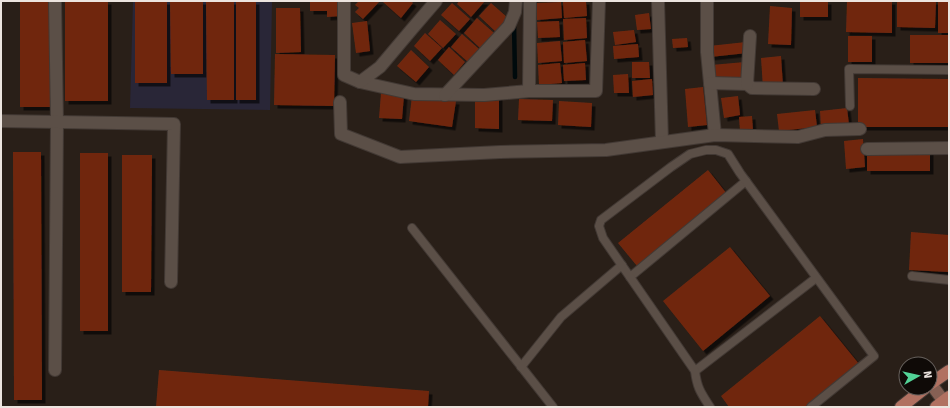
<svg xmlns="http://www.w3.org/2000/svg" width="950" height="408" font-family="'Fira Sans',sans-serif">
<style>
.education{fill:#292637}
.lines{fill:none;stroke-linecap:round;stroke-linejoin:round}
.stream{stroke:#000a0c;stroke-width:4.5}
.building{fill:#702810;filter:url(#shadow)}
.lane-casing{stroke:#423934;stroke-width:10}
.street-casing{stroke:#423934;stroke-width:14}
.secondary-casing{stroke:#423934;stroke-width:14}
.primary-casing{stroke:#423934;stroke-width:14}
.lane{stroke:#5b4f47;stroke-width:8}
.street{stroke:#5b4f47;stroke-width:12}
.secondary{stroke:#866054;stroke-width:12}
.primary{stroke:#b17161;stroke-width:12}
</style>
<defs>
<filter id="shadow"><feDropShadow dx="3.5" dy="3.5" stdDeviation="0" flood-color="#0009"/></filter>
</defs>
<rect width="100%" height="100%" fill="#291f18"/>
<path class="education" d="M 133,1 L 272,1 L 270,110 L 130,108 Z"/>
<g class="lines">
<path class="stream" d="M 514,23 L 515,77"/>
</g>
<g class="building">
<rect x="20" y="1" width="30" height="106"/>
<rect x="65" y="1" width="43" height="100"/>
<rect x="135" y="1" width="32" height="82"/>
<path d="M 170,1 L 203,1 L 203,74 L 171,74 Z"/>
<path d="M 206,1 L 234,1 L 234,100 L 207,100 Z"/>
<rect x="236" y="1" width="20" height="99"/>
<path d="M 310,1 L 340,1 L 341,16 L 327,17 L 327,11 L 310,11 Z"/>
<path d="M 359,1 L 380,1 L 363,19 L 355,12 L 359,8 L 355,5 Z"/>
<path d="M 384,1 L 411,1 L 413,3 L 401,18 L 383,2 Z"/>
<path d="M 459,1 L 485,1 L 471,17 L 457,4 Z"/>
<path d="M 578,1 L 586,1 L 587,16 L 564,18 L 563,2 Z"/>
<rect x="800" y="1" width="28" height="16"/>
<path d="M 847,1 L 892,1 L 892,33 L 846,32 Z"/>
<path d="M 897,1 L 936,1 L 935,28 L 897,27 Z"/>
<rect x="938" y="1" width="11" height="32"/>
<path d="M 561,2 L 562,18 L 537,20 L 536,3 Z"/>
<path d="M 452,3 L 470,19 L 459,31 L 441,15 Z"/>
<path d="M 491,3 L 508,18 L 496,32 L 479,16 Z"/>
<path d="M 770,6 L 792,8 L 791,45 L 768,44 Z"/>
<path d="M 276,8 L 300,8 L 301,52 L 276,53 Z"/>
<path d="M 649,13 L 651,29 L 637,30 L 635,15 Z"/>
<path d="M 477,18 L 494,33 L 480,48 L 464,33 Z"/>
<path d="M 586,18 L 587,38 L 564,40 L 563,19 Z"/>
<path d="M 440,20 L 456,34 L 443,48 L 428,34 Z"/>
<path d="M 367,21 L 370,51 L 356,53 L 352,23 Z"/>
<path d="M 559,21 L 560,37 L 538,38 L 537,22 Z"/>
<path d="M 634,30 L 636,42 L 615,45 L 613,32 Z"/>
<path d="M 425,33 L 442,48 L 430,61 L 414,46 Z"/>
<path d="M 462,34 L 479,49 L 468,62 L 451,47 Z"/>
<rect x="910" y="35" width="39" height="28"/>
<rect x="848" y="36" width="24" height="26"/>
<path d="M 687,38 L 688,47 L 673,48 L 672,39 Z"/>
<path d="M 585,40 L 587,61 L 564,63 L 563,42 Z"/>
<path d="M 560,41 L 562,61 L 538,63 L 537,43 Z"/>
<path d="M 746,42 L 747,53 L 710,57 L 709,46 Z"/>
<path d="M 638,44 L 639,57 L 614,59 L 613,46 Z"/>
<path d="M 449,47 L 465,62 L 454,75 L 438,60 Z"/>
<path d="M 411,50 L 429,67 L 416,82 L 397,66 Z"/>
<path d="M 275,54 L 335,55 L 334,106 L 274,105 Z"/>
<path d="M 781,56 L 783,87 L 763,88 L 761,58 Z"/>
<path d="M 632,62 L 649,62 L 650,78 L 632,78 Z"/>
<path d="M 745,62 L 746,79 L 712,82 L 711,65 Z"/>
<path d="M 560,63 L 562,83 L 539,85 L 538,65 Z"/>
<path d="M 585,63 L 586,80 L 564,81 L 563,65 Z"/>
<path d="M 628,74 L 629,93 L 614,93 L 613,75 Z"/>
<path d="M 858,78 L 949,79 L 949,127 L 858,127 Z"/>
<path d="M 652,79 L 653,95 L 633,97 L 632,81 Z"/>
<path d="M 703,87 L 707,125 L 688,127 L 685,89 Z"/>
<path d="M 381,93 L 404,95 L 402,119 L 379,118 Z"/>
<path d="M 412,96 L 456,101 L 452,127 L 409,121 Z"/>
<path d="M 475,96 L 499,96 L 499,129 L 475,128 Z"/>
<path d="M 738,96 L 740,115 L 724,118 L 721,98 Z"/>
<path d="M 519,99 L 553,100 L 552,121 L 518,120 Z"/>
<path d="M 559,101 L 592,103 L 591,127 L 558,125 Z"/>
<path d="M 847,108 L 849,125 L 821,128 L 820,111 Z"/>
<path d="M 815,110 L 817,127 L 779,131 L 777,114 Z"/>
<path d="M 752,116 L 753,131 L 740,132 L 739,117 Z"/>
<path d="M 863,139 L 865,167 L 846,169 L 844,141 Z"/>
<rect x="867" y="151" width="63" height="20"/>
<path d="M 13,152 L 41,152 L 42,400 L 14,400 Z"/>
<rect x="80" y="153" width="28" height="178"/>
<path d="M 122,155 L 152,155 L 151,292 L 122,292 Z"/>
<path d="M 708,170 L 727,194 L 637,266 L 618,243 Z"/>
<path d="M 911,232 L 949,235 L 949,272 L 909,270 Z"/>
<path d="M 730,247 L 770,296 L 703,351 L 663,301 Z"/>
<path d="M 820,316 L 859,364 L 805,407 L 729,407 L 721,396 Z"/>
<path d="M 159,370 L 429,391 L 428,407 L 156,407 Z"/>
</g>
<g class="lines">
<g class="lane-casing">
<g id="lane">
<path d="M 850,106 L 849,69 L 949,70"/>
<path d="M 412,228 L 553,407"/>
<path d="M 912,276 L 949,280"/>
<path d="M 630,277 L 746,181"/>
<path d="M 521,367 L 561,317 L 622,265"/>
<path d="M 695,371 L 816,278"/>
<path d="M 710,407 C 701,393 697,388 695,371 L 603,238 L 599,226 L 601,220 L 671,167 L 690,154 L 706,150 L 716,150 L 728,154 L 740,173 L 874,356 L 811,407"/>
</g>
</g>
<g class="street-casing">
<g id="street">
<path d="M 55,1 L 57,122 L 55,370"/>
<path d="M 344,1 L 344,75 L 360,82 L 414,94 L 484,95 L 529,91"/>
<path d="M 530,1 L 529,91 L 596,91 L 599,1"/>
<path d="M 658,1 L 662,142"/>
<path d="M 707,1 L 707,52 L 715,135"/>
<path d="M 360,82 L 380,67 L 412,29 L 436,1"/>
<path d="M 710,83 L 747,84 L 752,88 L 814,89"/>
<path d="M 747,84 L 750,36"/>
<path d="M 445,95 L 509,26 L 515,12 L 516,1"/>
<path d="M 340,102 L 341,134 L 400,157 L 500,152 L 606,150 L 715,135 L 798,137 L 825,130 L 860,129"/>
<path d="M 1,121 L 174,124 L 171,282"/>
<path d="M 867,149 L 949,148"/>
</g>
</g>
<g class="secondary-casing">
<path id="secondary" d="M 931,384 L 948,407"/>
</g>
<g class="primary-casing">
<g id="primary">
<path d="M 930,384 L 949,371"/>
<path d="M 901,407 L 925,388"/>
<path d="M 936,407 L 949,397"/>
</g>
</g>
<use href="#lane" class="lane"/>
<use href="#street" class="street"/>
<use href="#secondary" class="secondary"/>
<use href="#primary" class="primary"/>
</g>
<rect width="950" height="408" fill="none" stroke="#ece4df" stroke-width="4"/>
<g transform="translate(918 376) rotate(82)"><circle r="19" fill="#0f0a07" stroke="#67615d"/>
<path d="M0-3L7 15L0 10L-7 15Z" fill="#52d397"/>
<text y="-6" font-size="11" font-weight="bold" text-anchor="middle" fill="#ece4df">N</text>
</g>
</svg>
